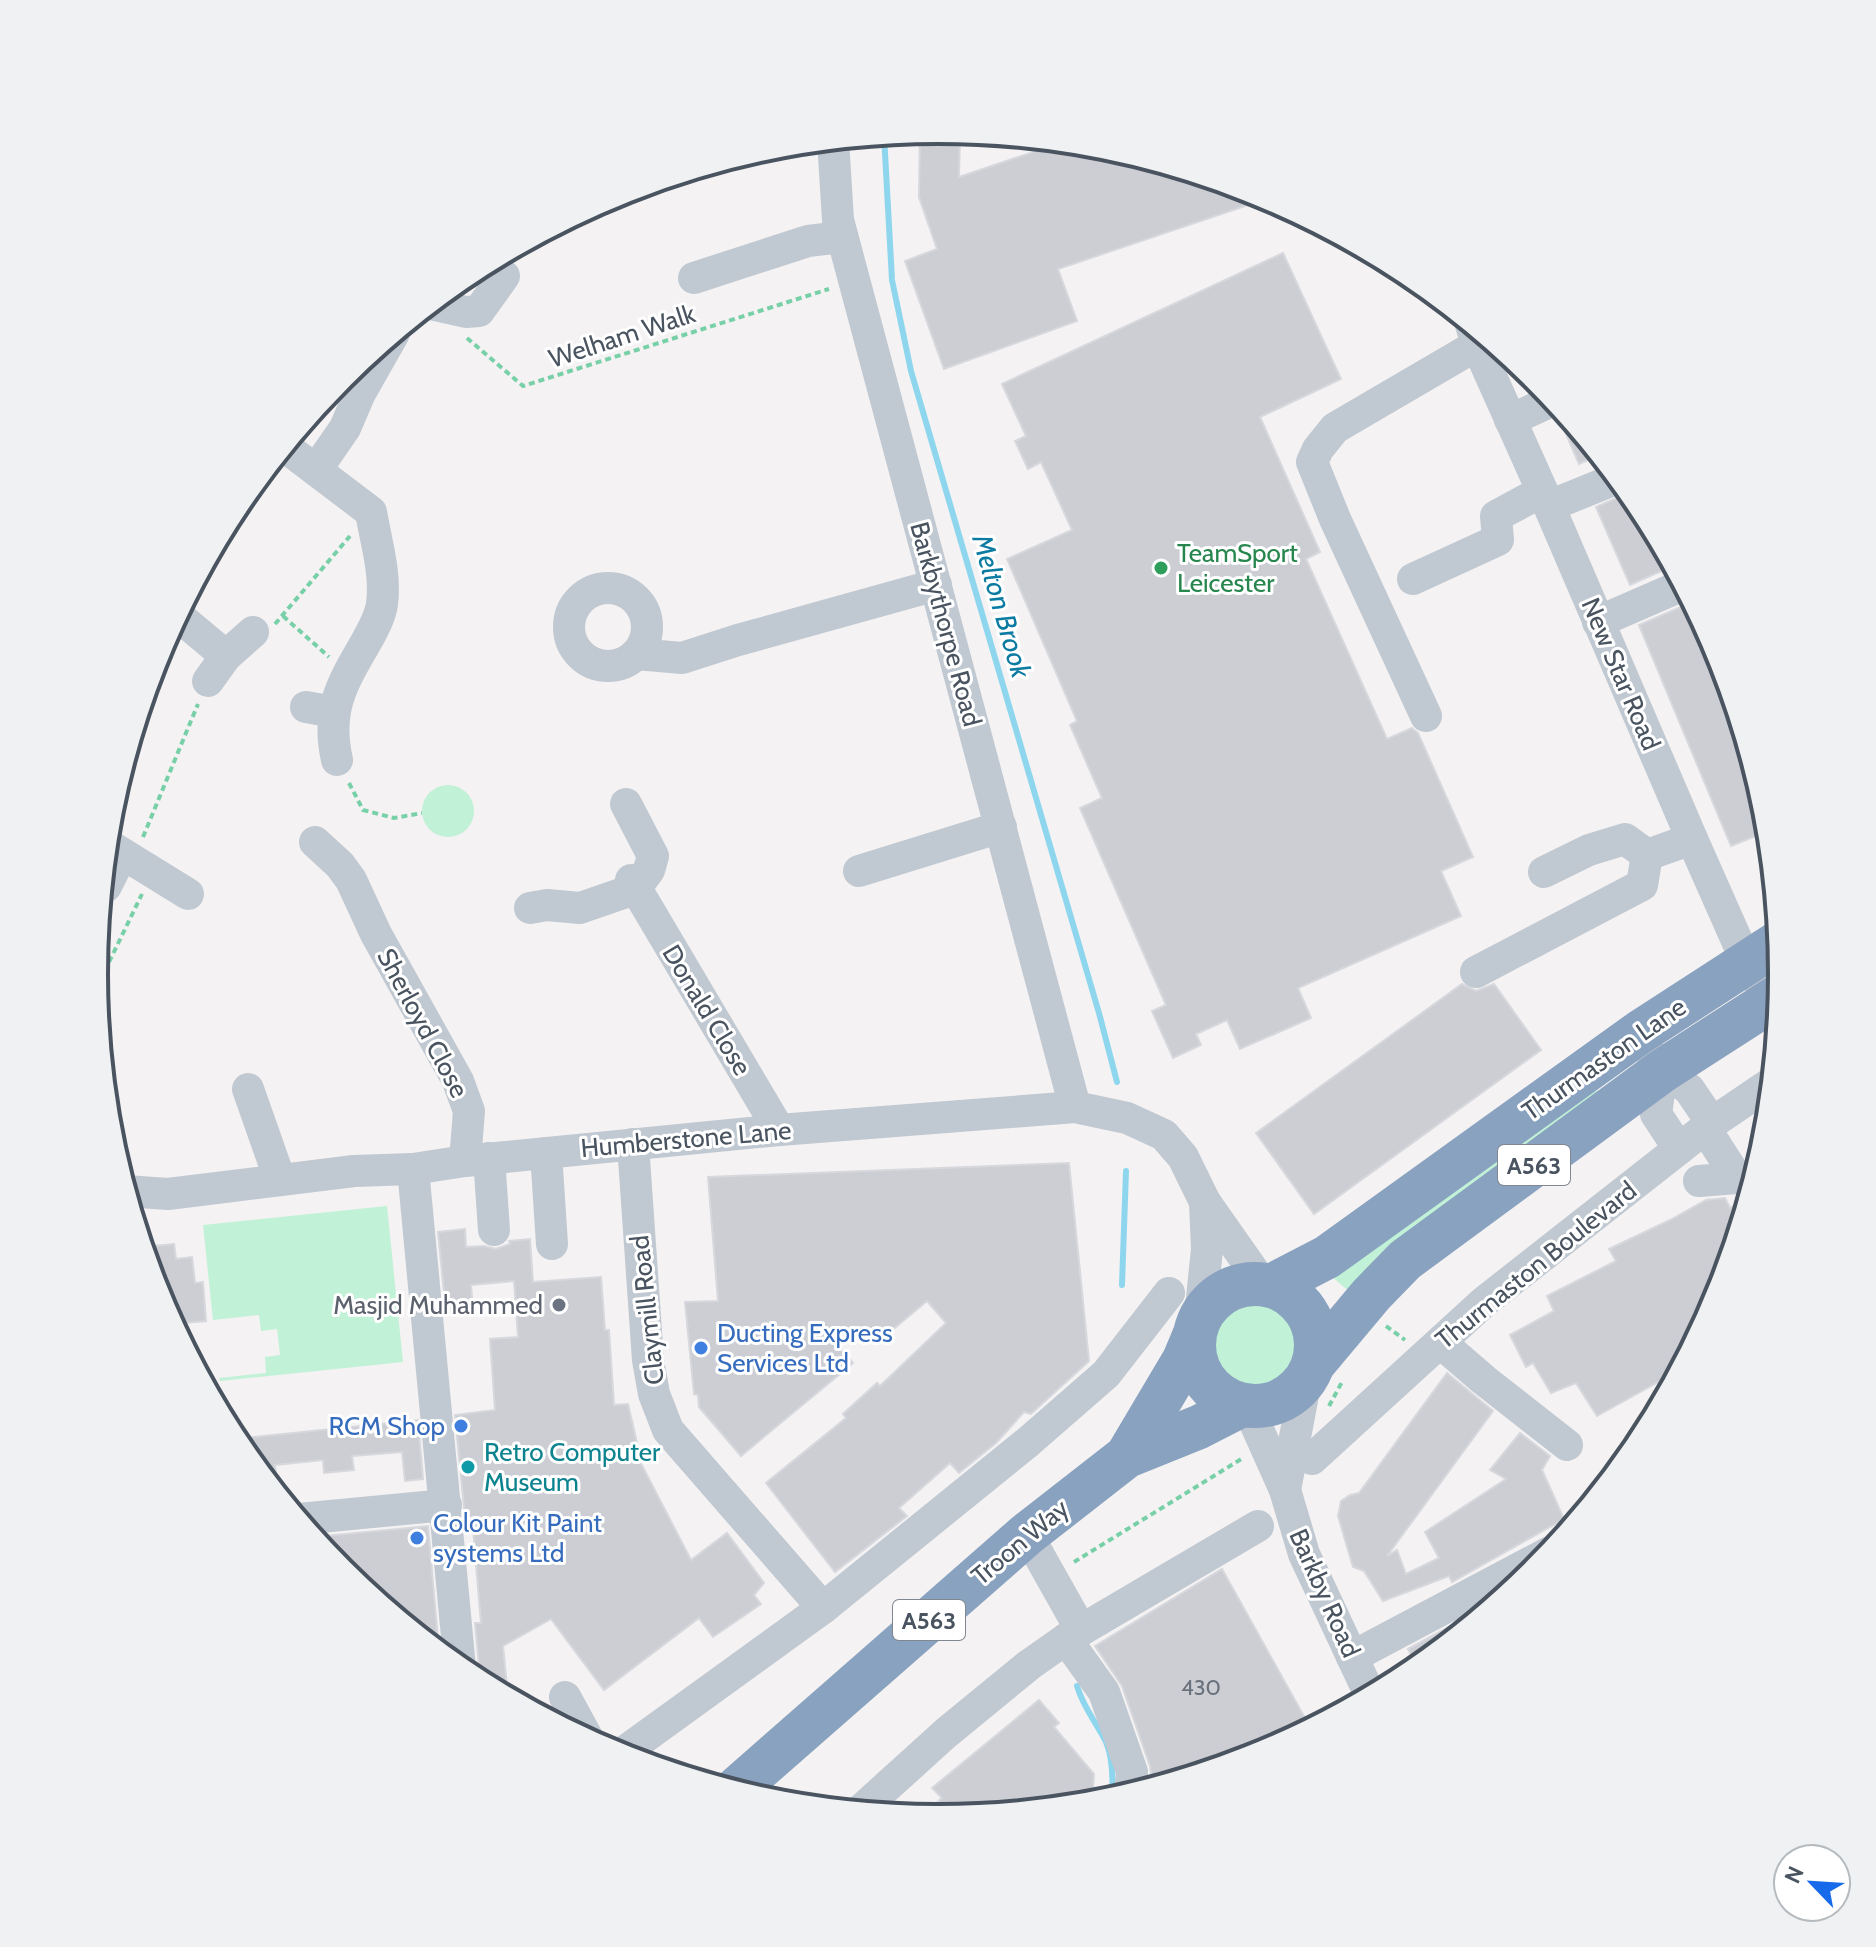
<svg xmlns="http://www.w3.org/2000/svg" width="1876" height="1947" font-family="Cabin,sans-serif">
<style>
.green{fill:#c1f1d6}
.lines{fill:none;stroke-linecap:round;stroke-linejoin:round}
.stream{stroke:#8ed6ee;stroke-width:6}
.building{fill:#ccced4;stroke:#d6d8dd;stroke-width:2}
.path{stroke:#78d0a8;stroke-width:4;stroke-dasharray:6 4;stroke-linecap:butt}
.minor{stroke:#c0c8d1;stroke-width:32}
.highway{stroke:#89a2c0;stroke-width:44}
.leisure-dot{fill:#2e9e5b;stroke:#fff;stroke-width:3}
.worship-dot{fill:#6b7280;stroke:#fff;stroke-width:3}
.shop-dot{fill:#3f7fe0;stroke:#fff;stroke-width:3}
.culture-dot{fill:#0f9aa8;stroke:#fff;stroke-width:3}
.labels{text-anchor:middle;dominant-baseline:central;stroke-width:6;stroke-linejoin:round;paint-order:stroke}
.number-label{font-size:22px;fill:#6a727d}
.shield{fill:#fff;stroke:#808790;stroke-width:2}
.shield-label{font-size:24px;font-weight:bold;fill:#495460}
.street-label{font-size:26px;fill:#495460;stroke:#fff}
.leisure-label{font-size:26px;fill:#27864d;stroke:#fff;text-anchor:start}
.worship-label{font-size:26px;fill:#5b616d;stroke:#fff;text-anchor:end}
.shop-label{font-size:26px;fill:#366cbe;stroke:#fff;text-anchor:start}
.culture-label{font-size:26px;fill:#0d838f;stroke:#fff;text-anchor:start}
.water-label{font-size:28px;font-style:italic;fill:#0b7ba2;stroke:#fff}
.rim{fill:none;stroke:#495460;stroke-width:4}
</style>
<rect width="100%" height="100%" fill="#f4f2f2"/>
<g class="green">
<circle cx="448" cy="811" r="26"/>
<path d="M 1607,1088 L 1351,1293 L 1324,1270 L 1593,1092 Z"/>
<path d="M 387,1206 L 403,1362 L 220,1381 L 219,1378 L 266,1373 L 265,1357 L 280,1355 L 277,1329 L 261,1331 L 259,1315 L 213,1320 L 203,1225 Z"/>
<circle cx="1256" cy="1345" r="46"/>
</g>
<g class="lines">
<g class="stream">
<path d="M 884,135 L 892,280 L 911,371 L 1099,1013 L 1117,1082"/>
<path d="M 1122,1285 L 1126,1171"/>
<path d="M 1077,1686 C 1083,1707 1096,1722 1106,1742 C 1113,1758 1113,1781 1112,1798"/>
</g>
</g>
<g class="building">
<path d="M 938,130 L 960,132 L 959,177 L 1063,142 L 1103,146 L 1269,198 L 1058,269 L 1077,321 L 944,369 L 905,261 L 937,249 L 919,197 L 920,131 Z"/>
<path d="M 1283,253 L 1341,379 L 1260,417 L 1320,552 L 1306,559 L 1387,739 L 1412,728 L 1418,733 L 1473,857 L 1441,871 L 1461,916 L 1298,988 L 1311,1018 L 1240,1049 L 1227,1020 L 1196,1034 L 1201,1045 L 1173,1058 L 1152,1011 L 1166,1005 L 1080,808 L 1102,798 L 1070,725 L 1077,721 L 1007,559 L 1072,530 L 1041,462 L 1028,469 L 1015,441 L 1026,436 L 1002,384 Z"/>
<path d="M 1566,414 L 1585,437 L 1599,455 L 1579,464 L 1559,418 Z"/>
<path d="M 1630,492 L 1640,505 L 1673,566 L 1630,585 L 1596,507 Z"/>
<path d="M 1692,602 L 1718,651 L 1766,809 L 1768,831 L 1731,846 L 1639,625 Z"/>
<path d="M 1462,984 L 1476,991 L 1494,984 L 1541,1050 L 1314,1214 L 1256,1133 Z"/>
<path d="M 1069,1163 L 1089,1361 L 1031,1414 L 1024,1412 L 996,1443 L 959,1473 L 950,1463 L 899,1508 L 907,1516 L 835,1572 L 766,1483 L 846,1418 L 843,1414 L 877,1383 L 880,1386 L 946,1323 L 927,1301 L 890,1332 L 878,1329 L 827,1331 L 853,1363 L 741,1456 L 699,1407 L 698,1395 L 694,1394 L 685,1302 L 718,1301 L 708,1177 Z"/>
<path d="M 1748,1197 L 1718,1297 L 1678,1371 L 1597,1416 L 1576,1383 L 1551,1393 L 1533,1363 L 1526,1367 L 1510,1335 L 1554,1311 L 1547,1296 L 1616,1261 L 1609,1249 L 1670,1220 L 1706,1200 L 1725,1198 L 1730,1208 Z"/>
<path d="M 465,1229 L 466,1247 L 484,1246 L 496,1249 L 510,1244 L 509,1241 L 530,1239 L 533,1282 L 601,1277 L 605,1330 L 609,1330 L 614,1405 L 628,1404 L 638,1447 L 633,1448 L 691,1560 L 727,1533 L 764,1583 L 754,1595 L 761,1604 L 713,1637 L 699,1618 L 604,1690 L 551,1619 L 503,1646 L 508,1696 L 475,1678 L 479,1666 L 475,1623 L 481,1623 L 472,1517 L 465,1518 L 455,1415 L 495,1410 L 490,1339 L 518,1337 L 514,1281 L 471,1285 L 473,1310 L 446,1313 L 438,1232 Z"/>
<path d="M 174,1244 L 176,1259 L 192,1257 L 195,1283 L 203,1282 L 206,1321 L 173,1324 L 158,1296 L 143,1247 Z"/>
<path d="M 1447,1373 L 1493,1411 L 1387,1556 L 1397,1550 L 1406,1574 L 1439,1558 L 1425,1532 L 1506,1479 L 1490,1470 L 1520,1433 L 1550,1456 L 1542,1470 L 1564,1519 L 1452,1582 L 1449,1576 L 1383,1601 L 1364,1571 L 1353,1567 L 1338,1516 L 1341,1501 L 1350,1495 L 1359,1493 Z"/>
<path d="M 418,1420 L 423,1479 L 405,1481 L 402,1452 L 352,1456 L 354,1470 L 324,1473 L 323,1460 L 275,1465 L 278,1493 L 247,1455 L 245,1438 Z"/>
<path d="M 428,1526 L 439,1651 L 341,1570 L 314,1537 Z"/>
<path d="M 1222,1569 L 1310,1727 L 1261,1753 L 1153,1786 L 1150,1766 L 1122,1686 L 1095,1646 Z"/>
<path d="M 1471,1615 L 1474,1620 L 1417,1667 L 1408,1649 Z"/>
<path d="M 1039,1700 L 1059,1723 L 1054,1727 L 1094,1774 L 1092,1802 L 946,1817 L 934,1805 L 942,1798 L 932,1788 Z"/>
</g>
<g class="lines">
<g class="path">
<path d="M 467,338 L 523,386 L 829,289"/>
<path d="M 283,616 L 329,657"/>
<path d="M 275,624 L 350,536"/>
<path d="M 349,783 L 363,810 L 394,818 L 422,813"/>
<path d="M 143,837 L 198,704"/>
<path d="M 96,989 L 142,894"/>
<path d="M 1386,1326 L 1405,1340"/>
<path d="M 1329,1406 L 1342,1382"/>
<path d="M 1074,1562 L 1243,1458"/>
</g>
<g class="minor">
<path d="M 833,140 L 838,220 L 1075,1107"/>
<path d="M 694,278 L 808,241 L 842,237"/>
<path d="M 430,304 L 466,312 L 479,311 L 504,276"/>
<path d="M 1471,325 L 1477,345 L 1549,506 L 1692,839 L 1746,961 L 1758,981"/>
<path d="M 1510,420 L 1554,400"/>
<path d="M 284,446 L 371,512 C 376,542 386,573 382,604 C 380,618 372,631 365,644 C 341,685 326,711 337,760"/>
<path d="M 316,470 L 345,428 L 360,393 L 394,333"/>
<path d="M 1549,506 L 1618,478"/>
<path d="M 1413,579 L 1498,540 L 1496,516 L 1541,492"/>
<circle cx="608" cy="627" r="39"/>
<path d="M 177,615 L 226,656"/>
<path d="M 1598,622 L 1683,585"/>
<path d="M 636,654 L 682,658 L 738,640 L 936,585"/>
<path d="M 208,681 L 226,656 L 253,632"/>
<path d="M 306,707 L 334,712"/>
<path d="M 1426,716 L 1335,519 L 1312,462 L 1318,449 L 1335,428 L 1477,345"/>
<path d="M 315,842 L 340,865 L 351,880 L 376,934 L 458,1081 L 469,1111 L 465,1161"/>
<path d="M 107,844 L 188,894"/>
<path d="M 859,871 L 1001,827"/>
<path d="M 1544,872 L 1589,850 L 1625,839 L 1647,855 L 1692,839"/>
<path d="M 631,880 L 779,1130"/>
<path d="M 106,886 L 122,854"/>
<path d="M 530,908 L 547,905 L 580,908 L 635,889 L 649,870 L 653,856 L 626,804"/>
<path d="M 1476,972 L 1642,885 L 1647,855"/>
<path d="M 1653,1056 L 1662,1071 L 1689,1089 L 1712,1123"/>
<path d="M 1662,1071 L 1656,1114 L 1679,1149"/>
<path d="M 248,1089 L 280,1180"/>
<path d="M 633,1144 L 648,1360 L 654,1394 L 668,1430 L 823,1608"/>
<path d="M 546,1153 L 552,1244"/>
<path d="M 489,1158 L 494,1230"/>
<path d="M 413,1169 L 460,1668"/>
<path d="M 1699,1181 L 1737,1178 L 1705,1128"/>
<path d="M 126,1191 L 168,1194 L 354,1171 L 413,1169 L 465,1161 L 779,1130 L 1075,1107 L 1127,1118 L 1164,1135 L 1183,1157 L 1205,1202 L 1262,1283"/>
<path d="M 1200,1318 L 1207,1249 L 1205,1202"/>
<path d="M 1441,1343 L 1484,1380 L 1567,1445"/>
<path d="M 1247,1405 L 1285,1490 L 1304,1554 L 1370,1695"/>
<path d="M 1312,1459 L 1484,1302 L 1712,1123 L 1771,1083"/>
<path d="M 1285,1490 L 1306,1379"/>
<path d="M 299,1519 L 446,1505"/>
<path d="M 1027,1534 L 1081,1630"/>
<path d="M 1066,1639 L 1104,1692 L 1132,1772 L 1130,1793"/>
<path d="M 1352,1657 L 1550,1552"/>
<path d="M 565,1697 L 588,1739"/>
<path d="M 620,1755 L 823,1608 L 1028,1442 L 1106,1374 L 1169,1293"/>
<path d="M 861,1810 L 946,1733 L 1029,1665 L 1066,1639 L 1258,1526"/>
</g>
<g class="highway">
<circle cx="1255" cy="1345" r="61"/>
<path d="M 1273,1285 L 1327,1257 L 1640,1032 L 1779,942"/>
<path d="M 1314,1363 L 1371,1295 L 1405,1260 L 1662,1071 L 1780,995"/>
<path d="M 1127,1456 L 1184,1360 L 1194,1336"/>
<path d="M 735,1790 L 1027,1534 L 1127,1456 L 1199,1427 L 1242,1405"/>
</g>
</g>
<circle class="leisure-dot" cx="1161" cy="568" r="8"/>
<circle class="worship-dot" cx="559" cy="1305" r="8"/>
<g class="shop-dot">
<circle cx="701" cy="1348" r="8"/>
<circle cx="461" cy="1426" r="8"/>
<circle cx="417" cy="1538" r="8"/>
</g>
<circle class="culture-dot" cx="468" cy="1467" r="8"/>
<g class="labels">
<g class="number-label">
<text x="1201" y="1687">430</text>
</g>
<g class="shield">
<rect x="1498" y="1145" width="72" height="40" rx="6"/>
<rect x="893" y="1600" width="72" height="40" rx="6"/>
</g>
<g class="shield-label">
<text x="1534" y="1165">A563</text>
<text x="929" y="1620">A563</text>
</g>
<g class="street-label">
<text transform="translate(622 336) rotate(-18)">Welham Walk</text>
<text transform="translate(946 624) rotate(75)">Barkbythorpe Road</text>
<text transform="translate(1621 674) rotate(67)">New Star Road</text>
<text transform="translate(707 1010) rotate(59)">Donald Close</text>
<text transform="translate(423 1023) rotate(62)">Sherloyd Close</text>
<text transform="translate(1604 1059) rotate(-35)">Thurmaston Lane</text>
<text transform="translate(686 1139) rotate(-5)">Humberstone Lane</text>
<text transform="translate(1536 1265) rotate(-39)">Thurmaston Boulevard</text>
<text transform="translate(647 1310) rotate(-96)">Claymill Road</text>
<text transform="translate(1020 1542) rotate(-40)">Troon Way</text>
<text transform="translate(1325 1593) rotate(66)">Barkby Road</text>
</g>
<g class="leisure-label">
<text x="1177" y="553">TeamSport<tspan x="1177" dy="30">Leicester</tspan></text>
</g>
<g class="worship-label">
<text x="543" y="1305">Masjid Muhammed</text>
</g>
<g class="shop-label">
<text x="717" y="1333">Ducting Express<tspan x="717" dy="30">Services Ltd</tspan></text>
<text x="445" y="1426" text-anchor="end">RCM Shop</text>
<text x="433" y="1523">Colour Kit Paint<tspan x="433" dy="30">systems Ltd</tspan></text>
</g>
<g class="culture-label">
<text x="484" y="1452">Retro Computer<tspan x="484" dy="30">Museum</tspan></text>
</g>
<g class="water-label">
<text transform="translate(1002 606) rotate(74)">Melton Brook</text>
</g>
</g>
<path d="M0 0H1876V1947H0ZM108 974a830 830 0 1 1 1660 0a830 830 0 1 1-1660 0Z" fill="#f0f1f2" fill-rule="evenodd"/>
<path class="rim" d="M108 974a830 830 0 1 1 1660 0a830 830 0 1 1-1660 0Z"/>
<g transform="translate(1812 1883) rotate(295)"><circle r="38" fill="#ffffff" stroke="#b6bbbf" stroke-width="2"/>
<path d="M0-6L14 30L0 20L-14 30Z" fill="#176ae9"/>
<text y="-12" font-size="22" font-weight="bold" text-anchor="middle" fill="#495460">N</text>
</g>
</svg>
